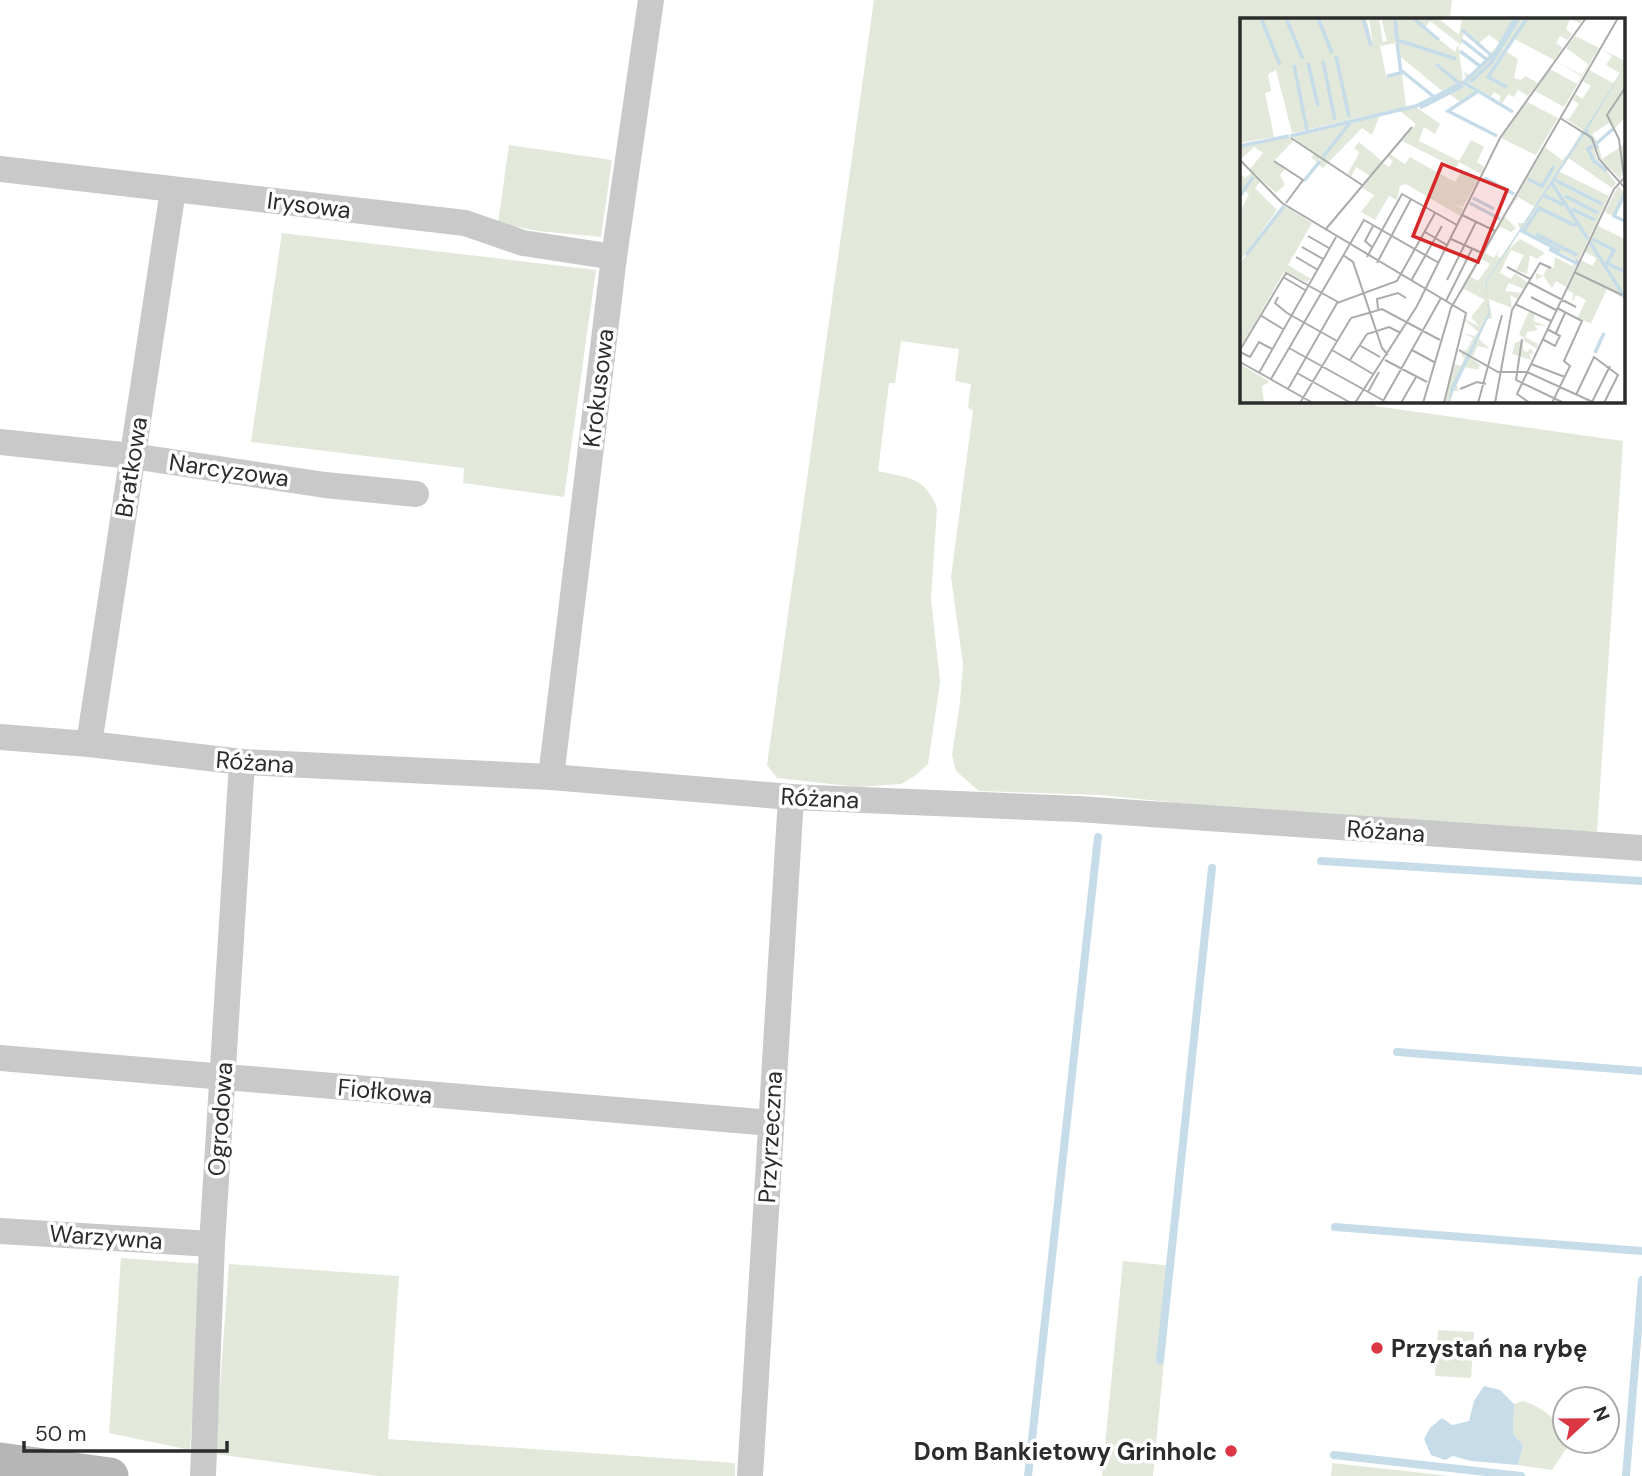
<svg xmlns="http://www.w3.org/2000/svg" width="1642" height="1476" font-family="'DM Sans',sans-serif">
<style>
.green{fill:#e2e9da}
.water{fill:#c6dce8}
.lines{fill:none;stroke-linecap:round;stroke-linejoin:round}
.stream{stroke:#c6dce8;stroke-width:8}
.street{stroke:#c9c9c9;stroke-width:26}
.secondary{stroke:#b6b6b6;stroke-width:37}
.poi-dot{fill:#db3644;stroke:#fff;stroke-width:2.5}
.labels{text-anchor:middle;dominant-baseline:central;stroke-width:7;stroke-linejoin:round;paint-order:stroke}
.street-label{font-size:24px;fill:#2c2c2c;stroke:#fff}
.poi-label{font-size:24px;font-weight:bold;fill:#2c2c2c;stroke:#fff;text-anchor:start}
.inset-river{fill:none;stroke:#c6dce8;stroke-width:3.5}
.inset-road{fill:none;stroke:#ababab;stroke-width:2}
.view{fill:#d62828;fill-opacity:0.15;stroke:#d62828;stroke-width:3.5}
.inset-edge{fill:none;stroke:#2c2c2c;stroke-width:3.5}
</style>
<rect width="100%" height="100%" fill="#fff"/>
<g class="green">
<path d="M 874,0 L 1452,0 L 1450,19 L 1241,19 L 1241,401 L 1375,401 L 1375,406 L 1623,441 L 1597,832 L 1315,817 L 1100,795 L 979,791 L 956,771 L 952,755 L 960,702 L 963,664 L 951,577 L 973,411 L 968,407 L 971,384 L 955,381 L 959,349 L 901,341 L 895,383 L 889,383 L 878,471 C 907,478 925,476 937,508 L 931,599 L 940,682 L 928,764 L 916,775 L 901,784 L 858,787 L 777,778 L 767,765 Z"/>
<path d="M 509,145 L 612,160 L 601,237 L 538,231 L 498,223 Z"/>
<path d="M 282,233 L 596,270 L 564,497 L 463,483 L 464,468 L 251,442 Z"/>
<path d="M 121,1258 L 203,1264 L 190,1450 L 109,1433 Z"/>
<path d="M 1123,1261 L 1173,1266 L 1153,1476 L 1102,1476 Z"/>
<path d="M 229,1264 L 399,1276 L 388,1439 L 735,1463 L 735,1476 L 379,1476 L 215,1454 Z"/>
<path d="M 1438,1330 L 1474,1332 L 1471,1378 L 1435,1376 Z"/>
<path d="M 1523,1401 C 1553,1412 1555,1421 1568,1446 L 1552,1470 L 1518,1465 L 1523,1445 L 1513,1434 L 1514,1404 Z"/>
<path d="M 1332,1463 L 1450,1476 L 1331,1476 Z"/>
</g>
<path class="water" d="M 1484,1386 L 1500,1390 L 1514,1404 L 1513,1434 L 1523,1445 L 1518,1465 L 1471,1461 L 1453,1456 L 1445,1460 L 1431,1455 L 1424,1439 L 1430,1428 L 1442,1418 L 1452,1425 L 1469,1421 L 1474,1401 Z"/>
<g class="lines">
<g class="stream">
<path d="M 1321,861 L 1642,881"/>
<path d="M 1397,1052 L 1642,1071"/>
<path d="M 1335,1227 L 1642,1251"/>
<path d="M 1160,1360 L 1212,868"/>
<path d="M 1334,1455 L 1521,1476"/>
<path d="M 1028,1476 L 1098,837"/>
<path d="M 1626,1476 L 1642,1280"/>
</g>
<g class="street">
<path d="M 0,169 L 465,223 L 523,243 L 614,257"/>
<path d="M 0,442 L 132,456 L 325,485 L 416,494"/>
<path d="M 0,737 L 89,744 L 242,762 L 551,777 L 791,797 L 1078,809 L 1642,848"/>
<path d="M 89,744 L 173,190"/>
<path d="M 551,777 L 614,257 L 651,0"/>
<path d="M 0,1058 L 771,1123"/>
<path d="M 0,1231 L 212,1244"/>
<path d="M 203,1476 L 212,1244 L 242,762"/>
<path d="M 750,1476 L 791,797"/>
</g>
<path class="secondary" d="M 0,1461 L 110,1476"/>
</g>
<g class="poi-dot">
<circle cx="1377" cy="1348" r="7"/>
<circle cx="1231" cy="1451" r="7"/>
</g>
<g class="labels">
<g class="street-label">
<text transform="translate(309 205) rotate(7)">Irysowa</text>
<text transform="translate(598 388) rotate(-83)">Krokusowa</text>
<text transform="translate(131 467) rotate(-81)">Bratkowa</text>
<text transform="translate(229 470) rotate(8)">Narcyzowa</text>
<text transform="translate(255 762) rotate(4)">Różana</text>
<text transform="translate(820 798) rotate(3)">Różana</text>
<text transform="translate(1386 831) rotate(4)">Różana</text>
<text transform="translate(385 1091) rotate(5)">Fiołkowa</text>
<text transform="translate(220 1119) rotate(-86)">Ogrodowa</text>
<text transform="translate(770 1137) rotate(-87)">Przyrzeczna</text>
<text transform="translate(106 1237) rotate(4)">Warzywna</text>
</g>
<g class="poi-label">
<text x="1391" y="1348">Przystań na rybę</text>
<text x="1217" y="1451" text-anchor="end">Dom Bankietowy Grinholc</text>
</g>
</g>
<g transform="translate(1240 18)">
<rect width="385" height="385" fill="#fff"/>
<path d="M 0,0 L 126,0 L 133,26 L 129,0 L 139,0 L 143,24 L 147,23 L 141,0 L 198,0 L 219,17 L 222,0 L 344,0 L 340,5 L 330,1 L 326,11 L 332,16 L 328,22 L 320,18 L 316,25 L 323,30 L 314,42 L 273,20 L 266,33 L 278,41 L 274,60 L 281,62 L 285,58 L 298,65 L 288,78 L 278,72 L 274,79 L 268,76 L 263,85 L 259,83 L 261,78 L 254,74 L 251,79 L 227,64 L 224,54 L 230,57 L 260,25 L 249,17 L 238,26 L 224,14 L 221,27 L 190,3 L 185,10 L 215,34 L 218,26 L 223,63 L 202,73 L 161,39 L 160,54 L 156,25 L 140,28 L 146,58 L 162,56 L 166,89 L 52,115 L 36,52 L 28,56 L 31,73 L 25,75 L 34,119 L 0,125 ZM 335,18 L 359,30 L 324,89 L 295,73 L 310,51 L 337,66 L 341,58 L 315,43 L 342,57 L 348,46 L 326,30 ZM 362,31 L 385,43 L 385,100 L 375,110 L 369,105 L 352,116 L 357,123 L 362,141 L 385,126 L 381,162 L 360,140 L 353,119 L 323,99 L 329,101 L 339,86 L 333,82 L 336,76 L 342,81 L 351,68 L 343,63 L 349,52 L 373,65 L 380,55 L 366,47 L 372,38 ZM 224,65 L 236,74 L 220,84 L 207,74 ZM 287,84 L 318,100 L 296,137 L 261,120 ZM 176,89 L 200,106 L 195,116 L 184,109 L 179,123 L 219,143 L 231,122 L 244,129 L 237,144 L 244,149 L 241,156 L 219,144 L 216,150 L 162,123 L 176,106 L 160,93 ZM 140,97 L 132,117 L 122,110 L 83,150 L 78,146 L 82,138 L 77,144 L 71,139 L 75,136 L 51,118 ZM 328,105 L 351,120 L 357,141 L 376,165 L 372,170 L 327,139 L 318,153 L 369,178 L 326,269 L 316,263 L 312,270 L 303,258 L 296,262 L 296,255 L 303,258 L 307,250 L 301,246 L 314,250 L 315,239 L 332,248 L 337,243 L 280,213 L 270,230 L 280,221 L 305,235 L 297,241 L 290,237 L 287,256 L 276,252 L 284,237 L 271,232 L 260,255 L 271,261 L 275,255 L 289,266 L 283,271 L 269,265 L 265,273 L 280,275 L 277,281 L 270,277 L 272,290 L 249,281 L 252,300 L 245,302 L 239,321 L 250,331 L 238,328 L 233,338 L 228,337 L 240,347 L 238,352 L 224,349 L 210,371 L 215,363 L 219,373 L 213,373 L 211,384 L 205,385 L 214,346 L 221,348 L 224,341 L 220,334 L 226,335 L 221,331 L 226,333 L 233,320 L 223,315 L 235,318 L 238,314 L 226,303 L 224,306 L 227,294 L 226,302 L 239,308 L 231,299 L 245,282 L 224,271 L 218,279 L 237,246 L 231,259 L 238,263 L 250,246 L 241,241 L 237,245 L 264,198 L 276,210 L 271,214 L 261,209 L 256,214 L 245,235 L 254,240 L 260,230 L 257,238 L 260,240 L 280,212 L 278,205 L 284,205 L 295,189 L 278,179 L 266,196 L 305,129 L 322,142 L 328,136 L 341,115 ZM 49,119 L 54,122 L 34,143 L 45,151 L 40,157 L 45,167 L 36,175 L 10,151 L 23,135 L 14,129 L 1,141 L 0,128 ZM 119,124 L 142,143 L 130,158 L 116,149 L 111,159 L 108,155 L 116,141 L 119,134 L 114,130 ZM 150,136 L 165,146 L 170,139 L 215,164 L 221,154 L 238,162 L 223,189 L 216,187 L 223,191 L 220,198 L 166,166 L 160,168 L 157,182 L 149,178 L 135,202 L 121,194 L 134,177 L 122,170 L 143,145 L 149,149 L 153,143 L 148,139 ZM 11,155 L 20,164 L 15,170 L 37,192 L 0,243 L 0,195 L 9,176 L 0,170 L 0,156 L 5,160 ZM 378,168 L 385,174 L 373,198 L 365,194 ZM 45,188 L 72,205 L 48,247 L 71,261 L 66,264 L 44,254 L 0,330 L 0,245 ZM 358,208 L 385,221 L 385,281 L 367,271 L 351,305 L 354,307 L 329,296 L 338,299 L 346,282 L 336,277 L 332,285 L 333,275 L 327,272 L 341,242 L 353,248 L 356,240 L 345,234 ZM 289,293 L 295,296 L 293,303 L 308,308 L 294,307 L 298,312 L 287,314 L 285,319 L 298,326 L 297,331 L 283,322 L 283,332 L 288,334 L 290,330 L 294,335 L 290,336 L 291,342 L 272,336 L 275,325 L 285,321 L 279,316 ZM 0,346 L 30,364 L 22,368 L 24,385 L 0,385 Z" fill="#e2e9da"/>
<path d="M 385,49 L 342,120 L 247,263 L 246,282 L 250,293 L 250,296 L 208,385 L 211,369 L 249,294 L 246,282 L 246,263 Z" fill="#c6dce8"/>
<path class="inset-river" d="M 21,0 L 40,47M 46,0 L 63,41M 78,0 L 92,35M 123,0 L 131,28M 155,0 L 157,22 L 216,41M 173,0 L 199,22M 222,12 L 251,37M 222,22 L 246,41M 220,33 L 241,49M 96,38 L 109,99M 83,43 L 95,102M 68,45 L 78,88M 196,46 L 220,66M 54,47 L 67,112M 162,53 L 193,78M 147,58 L 161,55 L 157,25M 225,63 L 255,35 L 275,0M 223,64 L 273,94M 230,64 L 251,45 L 279,0M 267,69 L 248,59 L 287,0M 237,74 L 208,93 L 257,118M 180,90 L 223,68M 345,112 L 358,130M 50,118 L 176,88 L 224,64M 357,125 L 373,111M 0,128 L 49,118M 353,128 L 348,131 L 354,143 L 367,153M 83,139 L 112,102M 244,160 L 274,176M 288,161 L 302,168 L 314,148M 313,161 L 362,186M 64,163 L 80,143M 311,164 L 348,221M 385,175 L 374,198 L 385,203M 303,177 L 324,187M 0,178 L 13,159M 325,178 L 358,195M 233,180 L 254,191M 230,185 L 260,201M 332,191 L 355,202M 280,212 L 320,233M 283,214 L 299,190 L 334,207 L 338,205M 296,216 L 337,237M 352,221 L 374,232 L 367,245 L 385,254M 350,224 L 385,280M 309,231 L 336,245 L 338,242M 6,237 L 44,188M 355,335 L 364,315"/>
<path class="inset-road" d="M 320,100 L 352,120 L 359,141 L 385,170M 51,120 L 122,167M 0,142 L 42,185 L 226,295 L 204,385M 34,143 L 63,162 L 46,185M 384,159 L 379,121 L 367,97 L 385,70M 222,197 L 255,213M 133,208 L 125,223 L 133,230M 85,212 L 172,109M 185,214 L 207,227M 68,218 L 89,230M 211,221 L 242,235M 62,229 L 83,241M 103,237 L 113,244 L 142,330 L 148,337M 56,239 L 78,252M 127,239 L 162,176 L 217,207M 137,245 L 171,181M 267,249 L 290,261M 334,254 L 382,277M 43,259 L 65,272M 207,262 L 236,204M 171,263 L 202,208M 288,264 L 336,289M 38,279 L 35,285 L 47,295 L 97,323M 291,279 L 316,292M 206,283 L 232,231M 275,286 L 311,303M 138,291 L 137,281 L 158,275 L 166,280M 20,297 L 43,311M 316,315 L 325,295M 282,321 L 276,362 L 324,385M 302,321 L 315,328 L 320,318 L 307,311M 119,327 L 140,339M 49,330 L 148,385M 0,332 L 46,255 L 98,284M 92,332 L 133,356M 172,332 L 194,344M 219,332 L 258,354 L 287,354 L 355,385M 0,334 L 10,339 L 19,324 L 32,331M 110,342 L 127,316 L 149,309 L 161,315M 145,342 L 187,364M 0,344 L 73,385M 291,346 L 325,359M 19,355 L 96,219M 57,355 L 111,385M 31,361 L 124,202 L 199,245M 48,371 L 97,285 L 157,263 L 195,195M 220,371 L 237,364 L 246,366M 128,374 L 139,354M 336,377 L 354,339 L 378,357 L 364,385M 352,384 L 370,348M 60,385 L 111,300 L 142,291 L 200,322M 115,385 L 177,288 L 260,120 L 346,0M 142,385 L 201,280M 161,385 L 176,359M 183,385 L 211,290 L 378,0M 238,385 L 262,297M 255,385 L 272,292 L 300,245 L 311,250M 290,385 L 277,376 L 374,171 L 385,159M 312,385 L 330,348 L 324,343 L 342,303 L 317,290"/>
<path class="view" d="M 202,146 L 267,172 L 238,244 L 173,218 Z"/>
<rect width="385" height="385" class="inset-edge"/>
</g>
<g transform="translate(1586 1420) rotate(68)"><circle r="33" fill="#ffffff" stroke="#ababab" stroke-width="2"/>
<path d="M0-5L12 26L0 18L-12 26Z" fill="#db3644"/>
<text y="-10" font-size="19" font-weight="bold" text-anchor="middle" fill="#2c2c2c">N</text>
</g>
<path d="M24 1441v10h203v-10" fill="none" stroke="#2c2c2c" stroke-width="3.5"/>
<text x="35" y="1441" font-size="21" fill="#2c2c2c" stroke="#ffffff" stroke-width="5" paint-order="stroke">50 m</text>
</svg>
